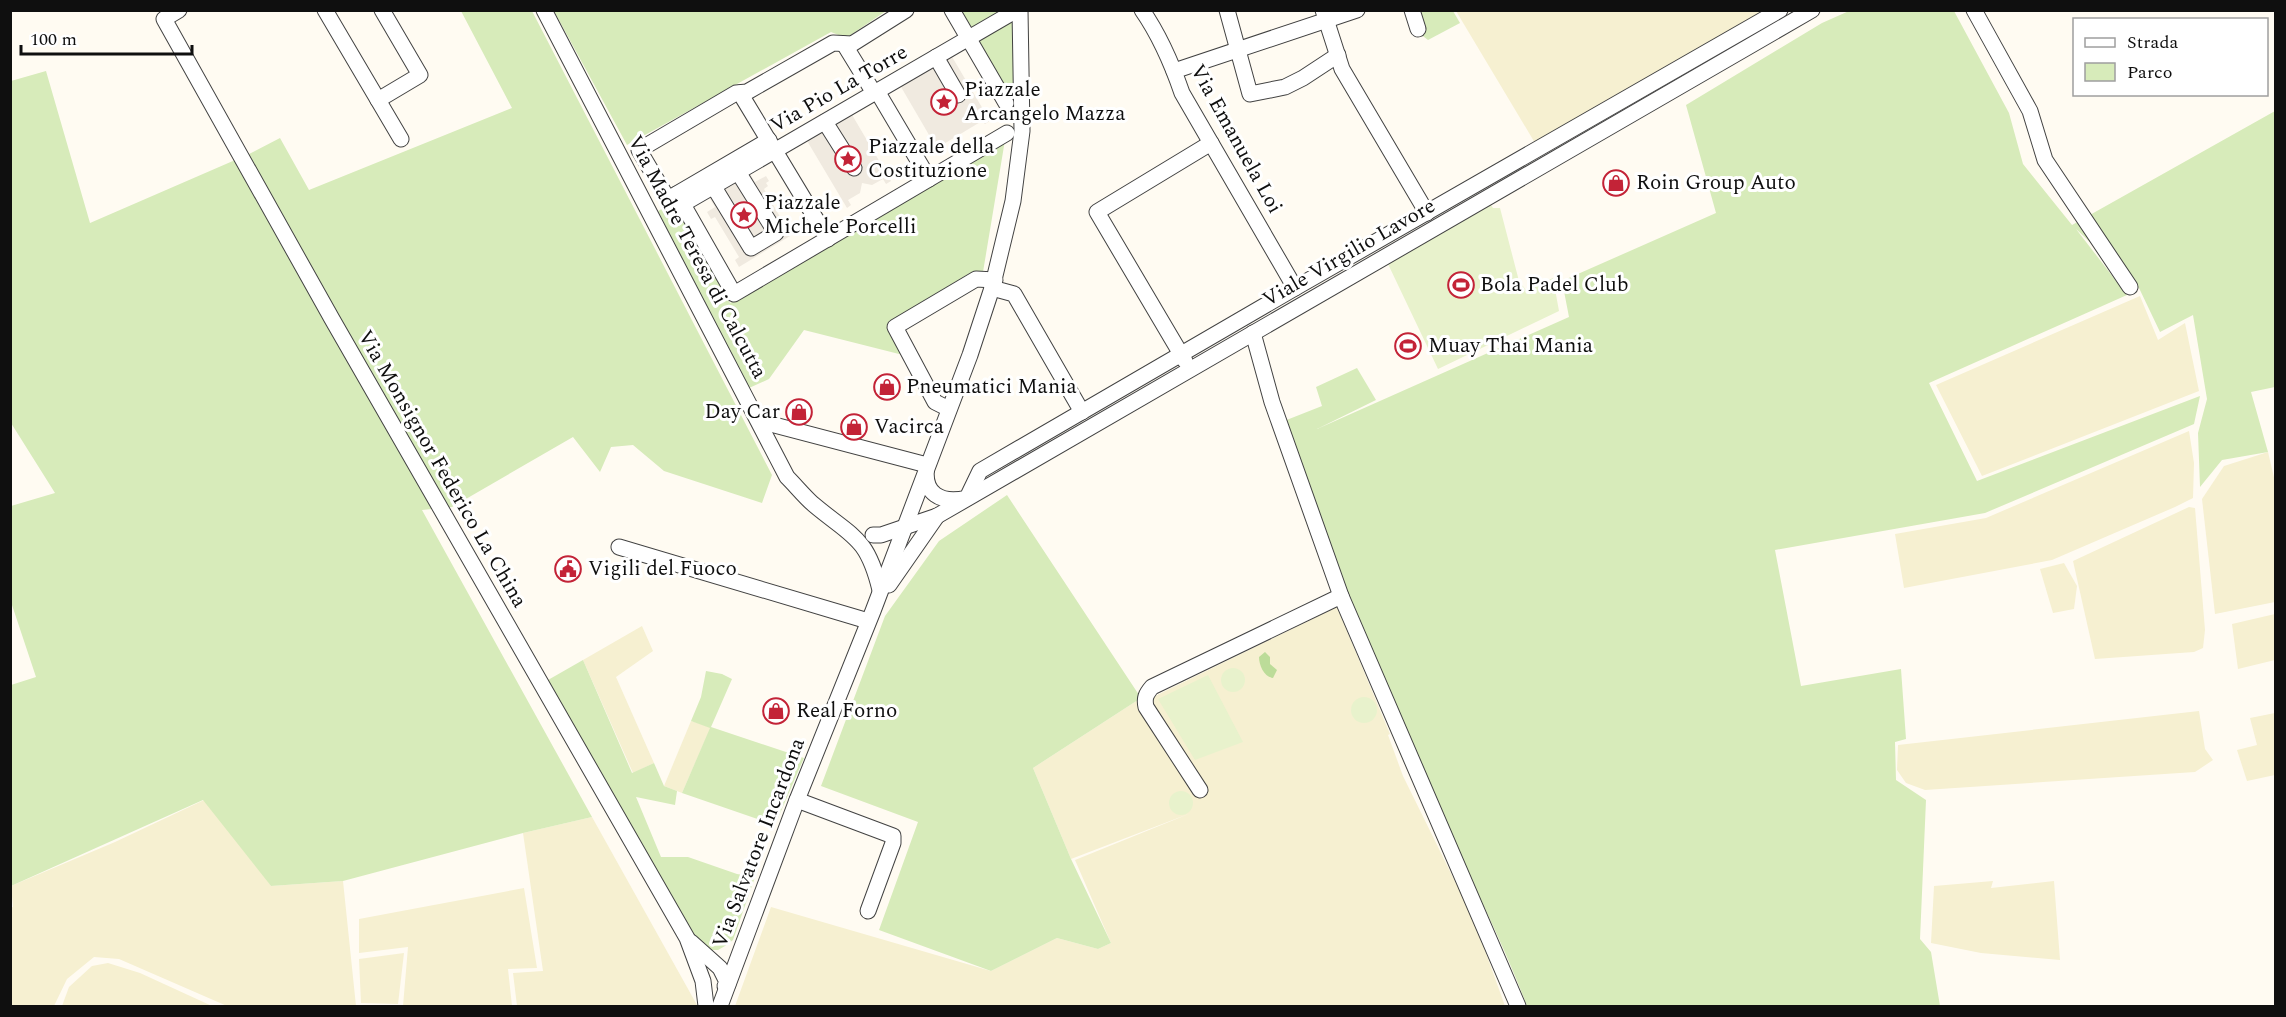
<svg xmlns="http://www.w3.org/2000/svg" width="2286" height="1017" font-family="Spectral,serif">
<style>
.farmland{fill:#f6f0d1}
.green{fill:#d7ebba}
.forest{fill:#bcdc99}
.pitch{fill:#e8f2cc}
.plaza{fill:#f0eae0}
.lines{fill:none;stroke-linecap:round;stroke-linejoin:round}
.minor-casing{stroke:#424242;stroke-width:17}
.minor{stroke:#fff;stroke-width:15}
.labels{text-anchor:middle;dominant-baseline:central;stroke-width:6;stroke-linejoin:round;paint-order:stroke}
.street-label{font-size:21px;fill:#0f0f0f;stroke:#fff}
.poi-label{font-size:21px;fill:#0f0f0f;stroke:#fff;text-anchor:start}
</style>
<rect width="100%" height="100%" fill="#fffbf2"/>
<g class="farmland">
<path d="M 1456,11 L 1764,11 L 1535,143 Z"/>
<path d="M 2140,296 L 2158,340 L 2185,323 L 2199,391 L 1982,476 L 1936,385 Z"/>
<path d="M 2189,431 L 2194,463 L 2193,498 L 2175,507 L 2052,560 L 1904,588 L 1895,534 L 1986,518 Z"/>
<path d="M 2268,452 L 2276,486 L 2275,602 L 2215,614 L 2202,499 L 2224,466 Z"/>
<path d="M 2189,507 L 2195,508 L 2205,630 L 2203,648 L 2194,652 L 2095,659 L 2073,561 Z"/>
<path d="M 2064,563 L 2077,586 L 2074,609 L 2053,613 L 2040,569 Z"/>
<path d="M 1337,607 L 1390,734 L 1388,735 L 1403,776 L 1474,920 L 1505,1006 L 735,1006 L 771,907 L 991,971 L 1057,938 L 1098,949 L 1111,943 L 1075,860 L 1191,813 L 1071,859 L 1033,768 L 1141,698 L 1153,697 Z"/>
<path d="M 2275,614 L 2275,660 L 2238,669 L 2232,624 Z"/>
<path d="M 642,626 L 653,651 L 616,677 L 654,763 L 633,773 L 583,660 Z"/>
<path d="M 2199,711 L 2205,749 L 2213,760 L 2195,772 L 1925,790 L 1906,783 L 1897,770 L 1898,745 Z"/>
<path d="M 2275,713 L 2275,775 L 2247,781 L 2237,750 L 2257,745 L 2250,718 Z"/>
<path d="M 691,721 L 711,727 L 682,793 L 664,786 Z"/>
<path d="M 204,800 L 257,865 L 271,886 L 343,881 L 356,1006 L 227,1006 L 119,959 L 94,957 L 67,979 L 54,1006 L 11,1006 L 10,908 L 13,907 L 11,886 L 115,842 Z"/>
<path d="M 592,817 L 697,1005 L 517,1006 L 513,973 L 543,971 L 523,833 Z"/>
<path d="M 1993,881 L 1991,888 L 2054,881 L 2060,960 L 1981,953 L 1931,943 L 1934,886 Z"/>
<path d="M 524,888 L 537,968 L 508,969 L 512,1006 L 394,1006 L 403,1006 L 408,947 L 359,953 L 359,919 Z"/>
<path d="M 404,953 L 398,1004 L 361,1003 L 359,959 Z"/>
<path d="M 108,963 L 140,973 L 212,1006 L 62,1006 L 69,987 L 92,966 Z"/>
</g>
<g class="green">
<path d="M 461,11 L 532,11 L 772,475 L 762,503 L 664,471 L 633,445 L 611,447 L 600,472 L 573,437 L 452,507 L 422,510 L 592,817 L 523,833 L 343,881 L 271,886 L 203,800 L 11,886 L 11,685 L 36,677 L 11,602 L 11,506 L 55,493 L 11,423 L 11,81 L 46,71 L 90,223 L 249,154 L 280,138 L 309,190 L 512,108 Z"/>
<path d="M 554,11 L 886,11 L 846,38 L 831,32 L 627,145 Z"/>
<path d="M 962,11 L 1018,11 L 1018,122 L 956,13 Z"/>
<path d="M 1413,11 L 1453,11 L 1460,23 L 1428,40 L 1419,33 Z"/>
<path d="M 1849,11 L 1954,11 L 2009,113 L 2023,164 L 2072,225 L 2275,111 L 2275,387 L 2251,392 L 2268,452 L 2222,460 L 2200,487 L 2198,433 L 2207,399 L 2193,315 L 2160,332 L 2139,288 L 2076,229 L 2127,295 L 1929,383 L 1977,481 L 2200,396 L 2194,424 L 1985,513 L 1775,550 L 1801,686 L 1901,669 L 1906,739 L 1895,742 L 1896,780 L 1926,800 L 1920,939 L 1931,952 L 1940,1006 L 1527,1006 C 1501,937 1466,871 1435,803 C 1379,678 1329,550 1284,421 L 1322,406 L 1316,387 L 1357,368 L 1376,400 L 1317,429 L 1569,317 L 1562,281 L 1716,213 L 1686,105 L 1822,23 Z"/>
<path d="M 1005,140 L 983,272 L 970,273 L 889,322 L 903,355 L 804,330 L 769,379 L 749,388 L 658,211 L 673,203 L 730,303 Z"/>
<path d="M 1007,495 L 1141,698 L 1033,768 L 1071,859 L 1111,943 L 1098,949 L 1057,938 L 991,971 L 879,930 L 918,822 L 821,786 L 885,616 L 939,541 Z"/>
<path d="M 583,660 L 632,773 L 654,763 L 664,786 L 677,791 L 675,805 L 636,797 L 661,857 L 688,857 L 737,874 L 755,877 L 733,940 L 725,946 L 718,950 L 710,950 L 698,943 L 680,915 L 548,680 Z"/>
<path d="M 706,671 L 722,674 L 732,679 L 711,727 L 804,758 L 775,825 L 682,793 L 710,728 L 691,721 L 701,697 Z"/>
</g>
<path class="forest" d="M 1265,652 L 1270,657 L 1270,664 L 1277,670 L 1273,678 C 1264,677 1259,665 1259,657 Z"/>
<g class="pitch">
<path d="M 1491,205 L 1493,208 L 1500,208 L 1519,281 L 1526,290 L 1553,278 L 1559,311 L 1438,369 L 1388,264 Z"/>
<circle cx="1233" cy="680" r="12"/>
<path d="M 1208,675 L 1243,742 L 1195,760 L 1158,699 Z"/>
<circle cx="1364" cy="710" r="13"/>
<circle cx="1181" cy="803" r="12"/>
</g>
<g class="plaza">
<path d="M 948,50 L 990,121 L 985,124 L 982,121 L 942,145 L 944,149 L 939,152 L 897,80 Z"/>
<path d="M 848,108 L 891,181 L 886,184 L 883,179 L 872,185 L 862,183 L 860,193 L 848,200 L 851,205 L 847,208 L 803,134 Z"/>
<path d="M 746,167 L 755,182 L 766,176 L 769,181 L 766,183 L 768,186 L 764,189 L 787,229 L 791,227 L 795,233 L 739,267 L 735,260 L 739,257 L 715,217 L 711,219 L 707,212 L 715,207 L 705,191 Z"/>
</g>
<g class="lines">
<g class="minor-casing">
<g id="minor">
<path d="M 179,10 L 164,19 L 332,319 L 687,938 L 703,981 L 706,1006"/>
<path d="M 325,10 L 401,139"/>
<path d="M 544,10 L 787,477 C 796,486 804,496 813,504 C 852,537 867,536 880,590"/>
<path d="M 952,10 L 1006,103"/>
<path d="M 1142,10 C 1160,36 1172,64 1182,93 L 1295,288"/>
<path d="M 1227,10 L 1250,94 L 1285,87 L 1303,78 L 1338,55"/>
<path d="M 1323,10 L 1342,69 L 1427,213"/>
<path d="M 1412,10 L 1418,29"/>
<path d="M 1974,10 L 2030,111 L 2045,160 L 2130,287"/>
<path d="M 844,44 L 874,93"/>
<path d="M 936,57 L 958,95"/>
<path d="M 1174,71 L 1357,10"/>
<path d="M 877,91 L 929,179"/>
<path d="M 740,93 L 828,239"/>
<path d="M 378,100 L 420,75 L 382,10"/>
<path d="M 825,122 L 854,168"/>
<path d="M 769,140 L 668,199 L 639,150 L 736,93 L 747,92 L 833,43 L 852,44 L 906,10"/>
<path d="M 709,179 L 751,248 L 776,233 L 738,172"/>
<path d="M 677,194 L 734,294 L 1007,133"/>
<path d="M 683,204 L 1017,10"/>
<path d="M 992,288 L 1014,294 L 1082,412"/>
<path d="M 1253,333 L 1272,402 L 1341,596 L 1518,1006"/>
<path d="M 1185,361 L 1097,212 L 1211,143"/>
<path d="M 949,409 L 935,402 L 895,327 L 976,279 L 995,280"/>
<path d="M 759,421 L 927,465 C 922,494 941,504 967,498 L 980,471 L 1295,288 L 1780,10"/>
<path d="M 873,535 L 881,535 L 937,516 L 1812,10"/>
<path d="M 619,547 L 868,621"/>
<path d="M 889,585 L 937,516"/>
<path d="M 1200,790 L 1146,707 C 1144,698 1146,694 1152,687 L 1341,596"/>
<path d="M 797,800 L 893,836 L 893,843 L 868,911"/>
<path d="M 691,942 L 720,968 L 728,984 L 725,986"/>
<path d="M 720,1006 L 797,800 L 873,611 L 970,355 L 992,288 L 1013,201 L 1022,131 L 1020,10"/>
</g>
</g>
<use href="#minor" class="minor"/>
</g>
<defs>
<g id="sight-ring" transform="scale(1.35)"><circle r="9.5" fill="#fff" stroke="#c32337" stroke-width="1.5"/><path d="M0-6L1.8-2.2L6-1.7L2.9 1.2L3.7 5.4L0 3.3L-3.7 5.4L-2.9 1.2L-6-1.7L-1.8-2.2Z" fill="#c32337"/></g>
<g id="shop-ring" transform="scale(1.35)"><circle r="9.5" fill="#fff" stroke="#c32337" stroke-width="1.5"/><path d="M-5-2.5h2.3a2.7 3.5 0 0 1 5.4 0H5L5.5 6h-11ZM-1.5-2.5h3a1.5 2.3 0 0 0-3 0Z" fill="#c32337"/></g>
<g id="stadium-ring" transform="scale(1.35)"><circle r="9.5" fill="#fff" stroke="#c32337" stroke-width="1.5"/><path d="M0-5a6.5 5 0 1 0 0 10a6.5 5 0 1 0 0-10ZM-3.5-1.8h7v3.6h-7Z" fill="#c32337"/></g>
<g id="civic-ring" transform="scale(1.35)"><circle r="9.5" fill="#fff" stroke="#c32337" stroke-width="1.5"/><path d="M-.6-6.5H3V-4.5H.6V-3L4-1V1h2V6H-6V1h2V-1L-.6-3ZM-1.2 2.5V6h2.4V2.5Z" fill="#c32337"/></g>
</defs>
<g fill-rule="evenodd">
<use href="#sight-ring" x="944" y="102"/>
<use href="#sight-ring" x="848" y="159"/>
<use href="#shop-ring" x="1616" y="183"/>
<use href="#sight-ring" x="744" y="215"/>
<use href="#stadium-ring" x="1461" y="285"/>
<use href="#stadium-ring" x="1408" y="346"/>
<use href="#shop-ring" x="887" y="387"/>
<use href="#shop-ring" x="799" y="412"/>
<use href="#shop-ring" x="854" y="427"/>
<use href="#civic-ring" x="568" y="569"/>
<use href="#shop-ring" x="776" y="711"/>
</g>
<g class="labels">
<g class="street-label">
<text transform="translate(839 89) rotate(-30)">Via Pio La Torre</text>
<text transform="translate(1236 139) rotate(61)">Via Emanuela Loi</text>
<text transform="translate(1349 253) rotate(-30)">Viale Virgilio Lavore</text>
<text transform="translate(697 257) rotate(62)">Via Madre Teresa di Calcutta</text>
<text transform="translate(442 469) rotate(60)">Via Monsignor Federico La China</text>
<text transform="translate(759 843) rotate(-69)">Via Salvatore Incardona</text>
</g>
<g class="poi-label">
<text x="964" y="90">Piazzale<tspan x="964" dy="24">Arcangelo Mazza</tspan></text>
<text x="868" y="147">Piazzale della<tspan x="868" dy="24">Costituzione</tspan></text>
<text x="1636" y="183">Roin Group Auto</text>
<text x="764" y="203">Piazzale<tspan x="764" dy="24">Michele Porcelli</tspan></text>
<text x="1480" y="285">Bola Padel Club</text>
<text x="1428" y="346">Muay Thai Mania</text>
<text x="906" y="387">Pneumatici Mania</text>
<text x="780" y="412" text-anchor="end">Day Car</text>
<text x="874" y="427">Vacirca</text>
<text x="588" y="569">Vigili del Fuoco</text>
<text x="796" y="711">Real Forno</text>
</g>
</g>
<rect width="2286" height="1017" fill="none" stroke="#0f0f0f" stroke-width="24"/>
<rect x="2073" y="18" width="195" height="78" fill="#ffffff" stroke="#9f9f9f" stroke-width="1.5"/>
<rect x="2085" y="38" width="30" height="9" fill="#ffffff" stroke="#9f9f9f" stroke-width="1.5"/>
<text x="2127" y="48" font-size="18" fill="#0f0f0f">Strada</text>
<rect x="2085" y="63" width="30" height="18" fill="#d7ebba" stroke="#9f9f9f" stroke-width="1.5"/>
<text x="2127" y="78" font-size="18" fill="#0f0f0f">Parco</text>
<path d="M21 45v9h171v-9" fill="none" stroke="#0f0f0f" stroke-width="3"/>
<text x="30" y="45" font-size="18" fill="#0f0f0f" stroke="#ffffff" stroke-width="4.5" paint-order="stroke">100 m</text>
</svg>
